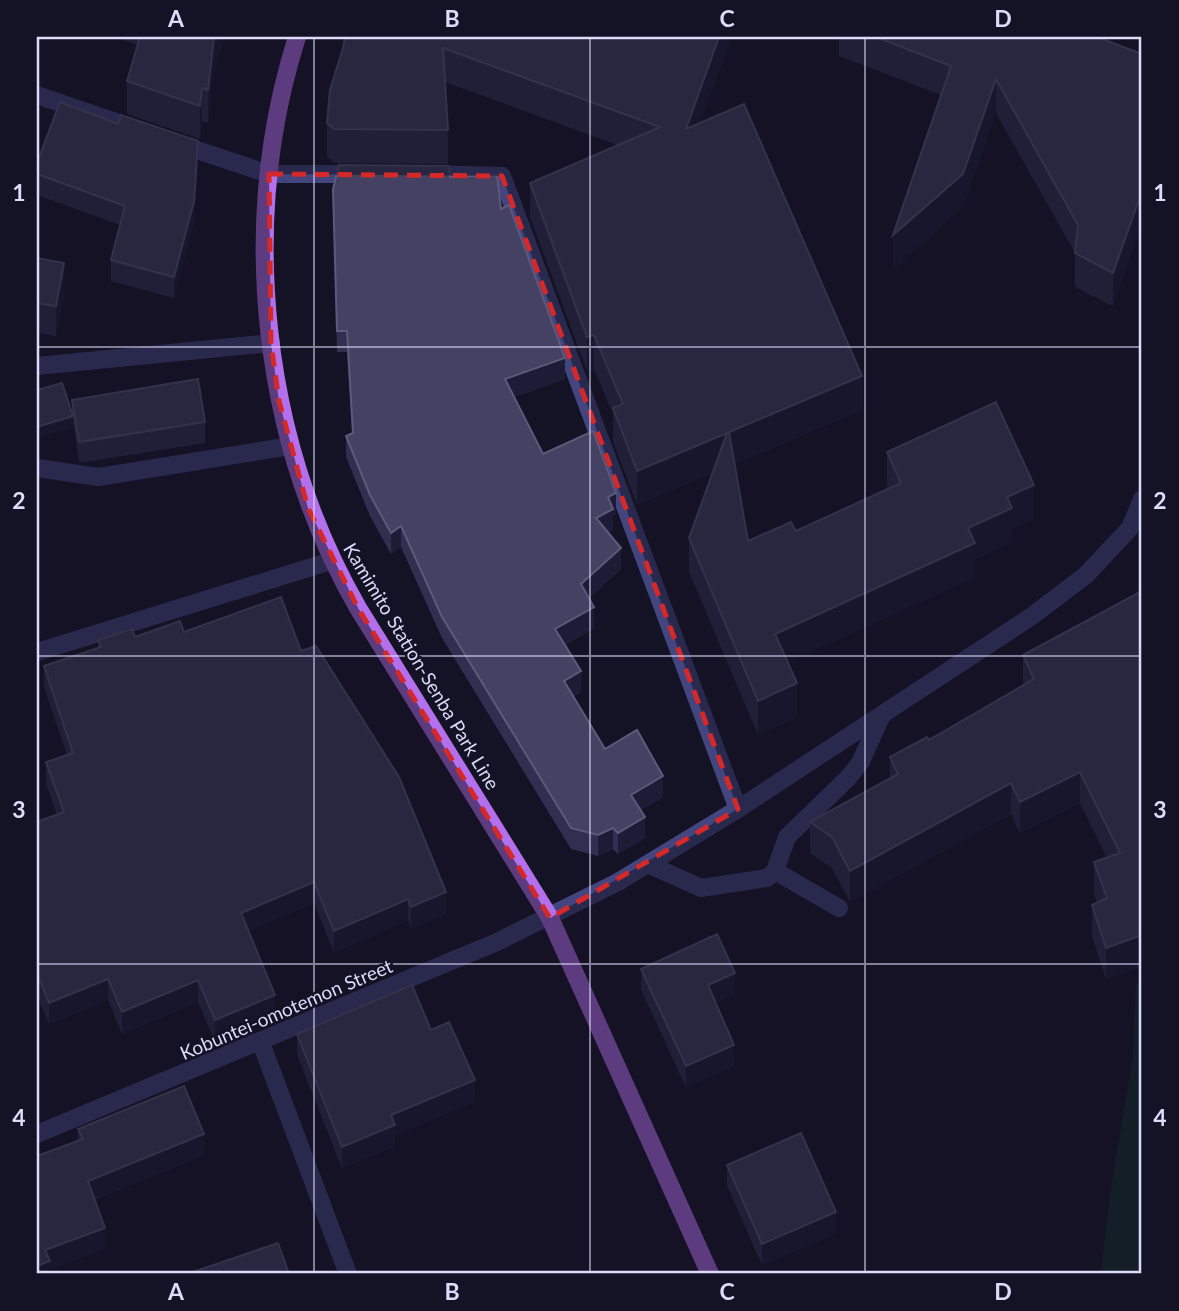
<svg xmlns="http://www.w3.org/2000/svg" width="1179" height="1311" font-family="Lato,sans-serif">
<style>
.green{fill:#162e2b}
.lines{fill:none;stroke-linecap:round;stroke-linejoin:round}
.minor{stroke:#43467e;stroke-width:18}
.major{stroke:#b470ec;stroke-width:18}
.wall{fill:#322e50}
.shaded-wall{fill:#1e1b37}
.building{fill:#444162;stroke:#5c597a;stroke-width:2}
.marked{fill:none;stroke:#d62828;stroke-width:5;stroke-dasharray:14 9;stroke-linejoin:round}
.grid{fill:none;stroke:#dcdbfa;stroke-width:2;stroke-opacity:0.55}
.labels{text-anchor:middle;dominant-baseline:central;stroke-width:5;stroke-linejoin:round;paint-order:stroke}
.street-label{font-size:19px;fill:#dcdbfa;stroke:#141225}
.neatline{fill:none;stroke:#dcdbfa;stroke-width:2.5}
.grid-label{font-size:23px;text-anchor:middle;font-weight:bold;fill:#dcdbfa}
</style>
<rect width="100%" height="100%" fill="#141225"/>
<path class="green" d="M 1142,982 L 1142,1274 L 1101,1274 L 1110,1193 L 1133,1057 L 1136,984 Z"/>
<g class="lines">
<g class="minor">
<path d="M 37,95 L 139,130"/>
<path d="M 176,143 L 269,174 L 360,174"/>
<path d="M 426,174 L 502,176 L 738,809"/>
<path d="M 37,366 L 271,343"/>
<path d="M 37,468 L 99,477 L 290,446"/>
<path d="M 37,652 L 331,561"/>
<path d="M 648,864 L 701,888 L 767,878 L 775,871 L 787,837 L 848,778 L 860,763 L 882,715"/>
<path d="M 775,871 L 839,908"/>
<path d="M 261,1043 L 348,1274"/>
<path d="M 37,1134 L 497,942 L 618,882 L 738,809 L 1032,616 L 1086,575 L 1130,528 L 1142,499"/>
</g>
<path class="major" d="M 297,37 C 238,223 261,439 358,608 L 550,918 L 710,1274"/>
</g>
<g class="wall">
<path d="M 114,37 L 225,37 L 213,72 L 208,123 L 202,121 L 200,139 L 127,114 L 127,81 L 138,45 Z"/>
<path d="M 732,37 L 700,122 L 862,410 L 734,464 L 748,541 L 796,531 L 889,488 L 887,486 L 887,452 L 1034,519 L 1012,529 L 1012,542 L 975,559 L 975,577 L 788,662 L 797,717 L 758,735 L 689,572 L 689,538 L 712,473 L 637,505 L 613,442 L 613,414 L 594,369 L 587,371 L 530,217 L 530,183 L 617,145 L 445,82 L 448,130 L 448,164 L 334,163 L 327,157 L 327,123 L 343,48 Z"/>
<path d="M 839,37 L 1097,37 L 1142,54 L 1113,306 L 1075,287 L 1075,253 L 996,113 L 963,207 L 893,269 L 941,95 L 839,56 Z"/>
<path d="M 198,162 L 194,222 L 174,298 L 111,281 L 111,260 L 120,225 L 37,195 L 37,163 Z"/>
<path d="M 450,177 L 501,209 L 565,379 L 514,397 L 543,454 L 616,514 L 613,515 L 613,530 L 608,532 L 621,569 L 589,598 L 594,628 L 565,645 L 581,692 L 573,697 L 605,749 L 663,797 L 641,810 L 645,838 L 618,854 L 613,849 L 598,856 L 571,849 L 442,638 L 401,547 L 391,554 L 370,516 L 346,457 L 346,436 L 352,433 L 347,352 L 337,352 L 333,189 Z"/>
<path d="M 37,258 L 64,293 L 56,336 L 37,333 Z"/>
<path d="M 37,390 L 72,416 L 72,400 L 205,422 L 205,443 L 79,463 L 73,421 L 73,427 L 37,438 Z"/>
<path d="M 1142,591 L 1142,966 L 1106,979 L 1092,936 L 1092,905 L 1097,903 L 1094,893 L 1094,862 L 1107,858 L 1080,803 L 1020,833 L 1011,814 L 850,902 L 832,868 L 810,853 L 810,822 L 890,779 L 890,757 L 929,740 L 1023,685 L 1023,655 Z"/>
<path d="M 184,632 L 301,651 L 446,914 L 411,928 L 408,920 L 334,953 L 314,903 L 249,931 L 275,1017 L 215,1042 L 198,1002 L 122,1034 L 108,1000 L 49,1024 L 37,995 L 37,822 L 57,815 L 46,784 L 46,762 L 67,755 L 44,687 L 44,666 L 98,648 L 98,640 Z"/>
<path d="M 641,969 L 735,994 L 716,1003 L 734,1066 L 686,1087 L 641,990 Z"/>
<path d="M 431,1030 L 475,1101 L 395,1135 L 395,1146 L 342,1168 L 297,1055 L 297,1034 Z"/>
<path d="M 78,1129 L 204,1155 L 94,1200 L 105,1249 L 50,1269 L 50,1274 L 37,1274 L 78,1141 Z"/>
<path d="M 727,1165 L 836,1233 L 762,1265 L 727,1186 Z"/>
</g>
<g class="shaded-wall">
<path d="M 214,37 L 225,37 L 213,72 L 208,123 L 208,90 Z"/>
<path d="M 719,37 L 732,37 L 686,162 L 686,129 Z"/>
<path d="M 996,79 L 996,113 L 963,207 L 893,269 L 893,235 Z"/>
<path d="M 202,88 L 202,121 L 200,139 L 200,106 Z"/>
<path d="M 198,141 L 198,162 L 194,222 L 174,298 L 174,277 Z"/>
<path d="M 1142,191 L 1142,224 L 1113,306 L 1113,273 Z"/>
<path d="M 64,263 L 64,293 L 56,336 L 56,306 Z"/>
<path d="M 594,335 L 594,369 L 587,371 L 587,337 Z"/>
<path d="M 565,358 L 565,379 L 505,400 L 505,379 Z"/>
<path d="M 862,376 L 862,410 L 729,466 L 729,432 Z"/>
<path d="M 73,416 L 73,427 L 37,438 L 37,427 Z"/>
<path d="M 727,433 L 727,467 L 637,505 L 637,471 Z"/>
<path d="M 1034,485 L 1034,519 L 1012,529 L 1012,542 L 975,559 L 975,577 L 775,668 L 775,634 L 968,528 L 1007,497 Z"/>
<path d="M 616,493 L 616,514 L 613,515 L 613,530 L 596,539 L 596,518 L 608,497 Z"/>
<path d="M 401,526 L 401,547 L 391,554 L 391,533 Z"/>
<path d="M 621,548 L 621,569 L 581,605 L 581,584 Z"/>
<path d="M 594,607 L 594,628 L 555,650 L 555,629 Z"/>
<path d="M 581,671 L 581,692 L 564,702 L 564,681 Z"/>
<path d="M 797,683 L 797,717 L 758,735 L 758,701 Z"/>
<path d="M 1080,772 L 1080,803 L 1020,833 L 1020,802 Z"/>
<path d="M 663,776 L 663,797 L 631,816 L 631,795 Z"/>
<path d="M 1011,783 L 1011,814 L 850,902 L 850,871 Z"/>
<path d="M 645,817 L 645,838 L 618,854 L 618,833 Z"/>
<path d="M 613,828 L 613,849 L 598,856 L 598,835 Z"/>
<path d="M 314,882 L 314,903 L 241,935 L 241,913 Z"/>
<path d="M 446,892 L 446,914 L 411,928 L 411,907 Z"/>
<path d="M 408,899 L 408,920 L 334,953 L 334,931 Z"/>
<path d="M 1142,935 L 1142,966 L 1106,979 L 1106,948 Z"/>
<path d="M 735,973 L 735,994 L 708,1007 L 708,985 Z"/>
<path d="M 108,979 L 108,1000 L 49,1024 L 49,1003 Z"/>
<path d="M 198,980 L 198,1002 L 122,1034 L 122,1012 Z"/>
<path d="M 275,995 L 275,1017 L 215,1042 L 215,1020 Z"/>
<path d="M 734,1045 L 734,1066 L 686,1087 L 686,1066 Z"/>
<path d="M 475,1080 L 475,1101 L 395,1135 L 395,1146 L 342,1168 L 342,1147 L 391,1115 Z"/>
<path d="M 204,1134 L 204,1155 L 88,1202 L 88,1181 Z"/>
<path d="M 836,1212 L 836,1233 L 762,1265 L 762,1244 Z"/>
<path d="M 105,1228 L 105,1249 L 50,1269 L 50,1274 L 37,1274 L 37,1266 L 45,1250 Z"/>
</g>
<g class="building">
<path d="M 140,37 L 214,37 L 208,90 L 202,88 L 200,106 L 127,81 Z"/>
<path d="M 345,37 L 719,37 L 686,129 L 744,104 L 862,376 L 729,432 L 748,541 L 791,522 L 796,531 L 901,483 L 887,452 L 996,402 L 1034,485 L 1007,497 L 1012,508 L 968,528 L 975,543 L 775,634 L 797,683 L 758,701 L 689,538 L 727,433 L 637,471 L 613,408 L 623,404 L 594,335 L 587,337 L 530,183 L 660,127 L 443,48 L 448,130 L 334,129 L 327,123 L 330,90 L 343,48 Z"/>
<path d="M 876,37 L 1097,37 L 1142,54 L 1142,191 L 1113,273 L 1075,253 L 1078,225 L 996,79 L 963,174 L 893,235 L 951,66 Z"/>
<path d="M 60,102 L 118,124 L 121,115 L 198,141 L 194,201 L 174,277 L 111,260 L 125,206 L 37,174 L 37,163 Z"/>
<path d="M 339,165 L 449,166 L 450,177 L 497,175 L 501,209 L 509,205 L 565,358 L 505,379 L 543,454 L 593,431 L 616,493 L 608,497 L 613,509 L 596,518 L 621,548 L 581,584 L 594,607 L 555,629 L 581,671 L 564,681 L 605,749 L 637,730 L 663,776 L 631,795 L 645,817 L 618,833 L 613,828 L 598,835 L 571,828 L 442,617 L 401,526 L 391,533 L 370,495 L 346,436 L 353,433 L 347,331 L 337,331 L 333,189 Z"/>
<path d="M 37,258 L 64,263 L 56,306 L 37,303 Z"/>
<path d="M 198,379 L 205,422 L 79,442 L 72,400 Z"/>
<path d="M 62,383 L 73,416 L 37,427 L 37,390 Z"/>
<path d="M 1142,591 L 1142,935 L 1106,948 L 1092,905 L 1107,898 L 1094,862 L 1120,853 L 1080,772 L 1020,802 L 1011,783 L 850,871 L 832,837 L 810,822 L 898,774 L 890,757 L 927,737 L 929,740 L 1034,679 L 1023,655 Z"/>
<path d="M 281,597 L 301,651 L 316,646 L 399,777 L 446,892 L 411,907 L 408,899 L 334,931 L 314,882 L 241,913 L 275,995 L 215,1020 L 198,980 L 122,1012 L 108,979 L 49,1003 L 37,973 L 37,822 L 64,812 L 46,762 L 73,753 L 44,666 L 101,647 L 98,640 L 132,629 L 135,637 L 180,621 L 184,632 Z"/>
<path d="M 717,934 L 735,973 L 708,985 L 734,1045 L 686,1066 L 641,969 Z"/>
<path d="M 412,985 L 431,1030 L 449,1022 L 475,1080 L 391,1115 L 395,1125 L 342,1147 L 297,1034 Z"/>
<path d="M 184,1086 L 204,1134 L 88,1181 L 105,1228 L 45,1250 L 50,1261 L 37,1266 L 37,1156 L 83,1139 L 78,1129 Z"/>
<path d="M 801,1133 L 836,1212 L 762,1244 L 727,1165 Z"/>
<path d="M 278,1243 L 289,1274 L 187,1274 Z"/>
</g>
<path d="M0 0H1179V1311H0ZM 269,174 L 502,176 L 738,809 L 550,918 L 358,608 L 308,508 L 279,401 L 271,343 Z" fill="#141225" fill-opacity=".55" fill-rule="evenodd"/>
<path class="marked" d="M 269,174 L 502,176 L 738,809 L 550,918 L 358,608 L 308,508 L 279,401 L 271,343 Z"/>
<path class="grid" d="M 314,37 L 314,1274M 590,37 L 590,1274M 865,37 L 865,1274M 37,347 L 1142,347M 37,656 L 1142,656M 37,964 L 1142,964"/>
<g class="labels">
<g class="street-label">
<text transform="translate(422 666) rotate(59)">Kamimito Station-Senba Park Line</text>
<text transform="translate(286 1009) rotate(-23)">Kobuntei-omotemon Street</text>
</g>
</g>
<rect width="1179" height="1311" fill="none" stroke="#141225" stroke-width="77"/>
<rect x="38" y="38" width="1102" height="1234" class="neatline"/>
<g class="grid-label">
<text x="176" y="27">A</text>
<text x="452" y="27">B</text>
<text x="727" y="27">C</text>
<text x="1003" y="27">D</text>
<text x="19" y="201">1</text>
<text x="1160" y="201">1</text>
<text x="19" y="509">2</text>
<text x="1160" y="509">2</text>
<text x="19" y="818">3</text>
<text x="1160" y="818">3</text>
<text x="19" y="1126">4</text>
<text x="1160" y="1126">4</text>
<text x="176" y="1300">A</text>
<text x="452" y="1300">B</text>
<text x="727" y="1300">C</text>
<text x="1003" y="1300">D</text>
</g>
</svg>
